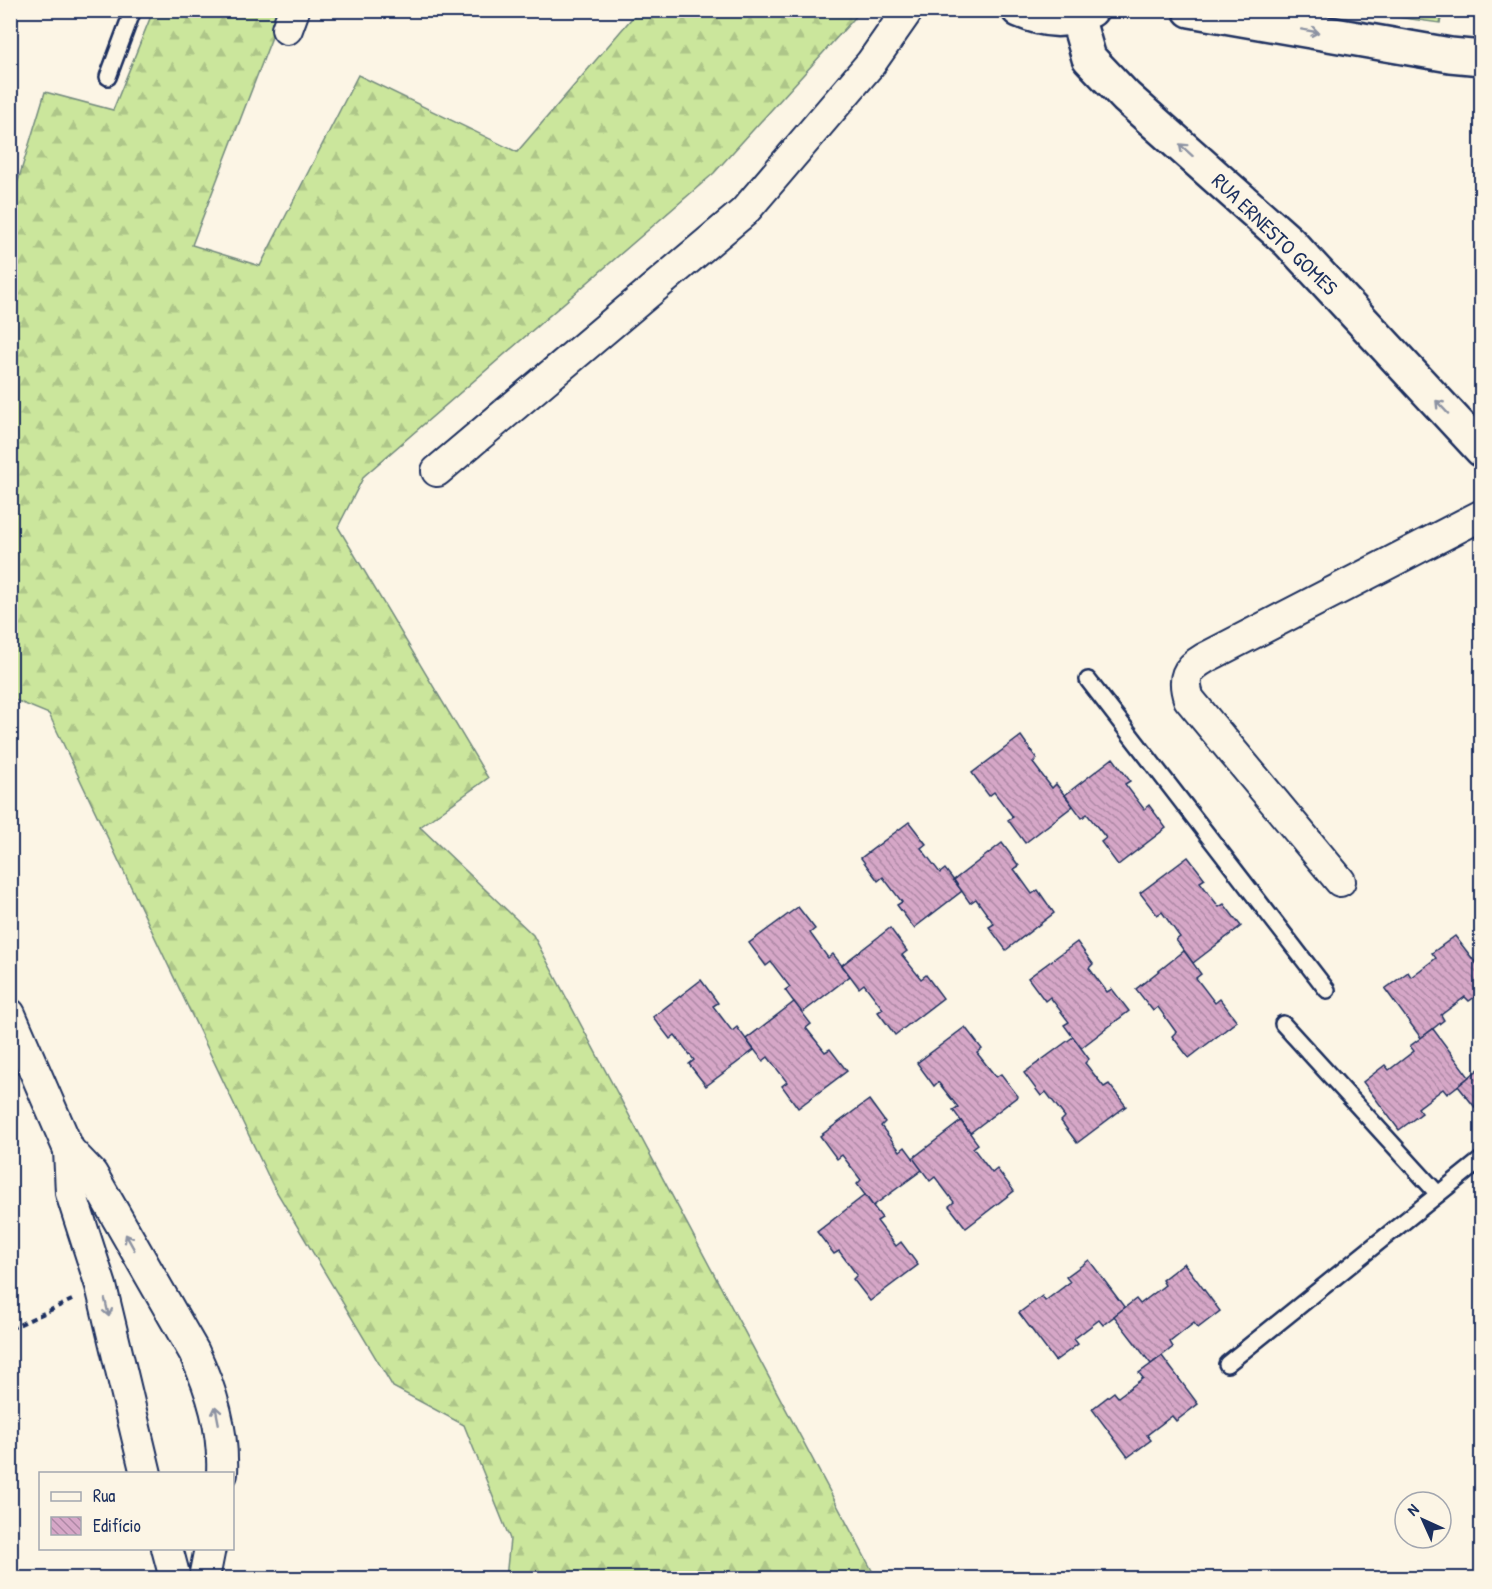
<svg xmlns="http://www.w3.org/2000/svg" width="1492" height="1589" font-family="'Patrick Hand',sans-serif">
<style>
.green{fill:#cbe69c;stroke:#738a7d;stroke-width:1.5}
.forest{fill:url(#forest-firs);stroke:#738a7d;stroke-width:1.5}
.building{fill:url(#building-back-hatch);stroke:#1b2f5e;stroke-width:1.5}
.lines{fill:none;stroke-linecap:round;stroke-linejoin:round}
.service-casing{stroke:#1b2f5e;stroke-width:20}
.minor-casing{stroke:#1b2f5e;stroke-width:34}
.secondary-casing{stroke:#1b2f5e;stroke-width:38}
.path{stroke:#1b2f5e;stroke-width:4;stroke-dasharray:6 4.5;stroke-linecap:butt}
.service{stroke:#fcf5e5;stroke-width:15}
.minor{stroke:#fcf5e5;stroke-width:30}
.secondary{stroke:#fcf5e5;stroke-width:33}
.oneway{stroke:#8c92a2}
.labels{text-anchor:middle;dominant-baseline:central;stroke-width:4.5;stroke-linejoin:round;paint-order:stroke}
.street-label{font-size:21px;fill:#1b2f5e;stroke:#fcf5e5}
</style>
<defs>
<pattern id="forest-firs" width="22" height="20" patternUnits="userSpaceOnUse" patternTransform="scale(1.5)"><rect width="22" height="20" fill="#cbe69c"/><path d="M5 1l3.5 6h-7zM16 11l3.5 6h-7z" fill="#aec689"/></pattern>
<pattern id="building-back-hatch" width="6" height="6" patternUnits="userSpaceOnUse" patternTransform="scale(1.5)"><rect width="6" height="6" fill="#d6a7c7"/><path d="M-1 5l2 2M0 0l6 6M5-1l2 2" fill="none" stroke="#ad88a5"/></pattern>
</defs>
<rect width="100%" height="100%" fill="#fcf5e5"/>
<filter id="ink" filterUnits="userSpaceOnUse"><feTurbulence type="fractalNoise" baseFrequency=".0167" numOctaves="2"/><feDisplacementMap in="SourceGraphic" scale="12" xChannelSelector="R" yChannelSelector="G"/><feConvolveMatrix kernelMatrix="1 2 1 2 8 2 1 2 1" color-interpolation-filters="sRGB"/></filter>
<g filter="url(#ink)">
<path class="green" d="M 1352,11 L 1443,10 L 1443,11 L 1440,23 Z"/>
<path class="forest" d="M 153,11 L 282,11 L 192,245 L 260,266 L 358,75 L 517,152 L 638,11 L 861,11 L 714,173 L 364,476 L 338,527 L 488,778 L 420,827 L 533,935 L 876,1578 L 506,1578 L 510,1539 L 464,1425 L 393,1387 L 272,1184 L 49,714 L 15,700 L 11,701 L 11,204 L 45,92 L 113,110 Z"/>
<g class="building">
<path d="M 1021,736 L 1037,759 L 1033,763 L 1052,788 L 1056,784 L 1073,806 L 1025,843 L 1008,820 L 1013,817 L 994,792 L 989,796 L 972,773 Z"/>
<path d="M 1113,758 L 1130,781 L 1125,784 L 1144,809 L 1149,805 L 1166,828 L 1118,865 L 1101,842 L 1106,838 L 1087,814 L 1082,818 L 1065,795 Z"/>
<path d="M 909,822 L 926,844 L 921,848 L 940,873 L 945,869 L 962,891 L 914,928 L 897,905 L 902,902 L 883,877 L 878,881 L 861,858 Z"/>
<path d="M 1002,843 L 1019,866 L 1014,869 L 1032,894 L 1038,890 L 1054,913 L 1006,950 L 989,927 L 994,924 L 976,899 L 970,903 L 954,880 Z"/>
<path d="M 1188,857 L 1205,879 L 1200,882 L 1219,907 L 1224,904 L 1241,926 L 1193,963 L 1176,940 L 1180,937 L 1162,912 L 1157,915 L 1140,893 Z"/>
<path d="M 798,907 L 815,929 L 810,933 L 828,958 L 833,954 L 850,976 L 802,1013 L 785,990 L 790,987 L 771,962 L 766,966 L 749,943 Z"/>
<path d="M 890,928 L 907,951 L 902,955 L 921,979 L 926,975 L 943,998 L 895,1035 L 878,1012 L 883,1009 L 864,984 L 859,988 L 842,965 Z"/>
<path d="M 1455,936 L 1482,971 L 1482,992 L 1469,1001 L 1465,997 L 1441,1015 L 1444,1020 L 1421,1038 L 1385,989 L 1408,972 L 1411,977 L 1436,958 L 1432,953 Z"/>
<path d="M 1077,942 L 1093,964 L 1089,968 L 1107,992 L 1112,989 L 1129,1011 L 1081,1048 L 1064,1025 L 1069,1022 L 1050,997 L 1045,1001 L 1028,978 Z"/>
<path d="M 1184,951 L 1201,974 L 1196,978 L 1215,1003 L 1220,999 L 1237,1021 L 1189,1058 L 1172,1036 L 1176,1032 L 1158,1007 L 1153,1011 L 1136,989 Z"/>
<path d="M 701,980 L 718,1003 L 713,1006 L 732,1031 L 737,1027 L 754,1050 L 706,1086 L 689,1064 L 694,1060 L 675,1035 L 670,1039 L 653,1017 Z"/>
<path d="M 794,1002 L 811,1024 L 806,1028 L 825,1052 L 830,1049 L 847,1071 L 798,1108 L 782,1086 L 787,1082 L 768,1057 L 763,1061 L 746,1039 Z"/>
<path d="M 965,1027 L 982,1049 L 977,1053 L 996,1077 L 1001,1074 L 1018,1096 L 970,1133 L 953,1110 L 958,1107 L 938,1082 L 934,1086 L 917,1063 Z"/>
<path d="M 1433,1029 L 1469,1077 L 1447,1094 L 1443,1089 L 1418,1108 L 1422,1113 L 1399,1130 L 1363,1082 L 1385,1065 L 1389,1070 L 1414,1051 L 1410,1046 Z"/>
<path d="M 1073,1037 L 1089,1059 L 1085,1063 L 1104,1087 L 1109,1084 L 1126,1106 L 1077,1143 L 1061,1121 L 1065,1117 L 1046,1092 L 1041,1096 L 1024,1073 Z"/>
<path d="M 1480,1068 L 1482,1070 L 1482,1116 L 1458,1086 Z"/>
<path d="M 869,1100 L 885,1122 L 881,1126 L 900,1151 L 905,1147 L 922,1170 L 873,1206 L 857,1184 L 861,1180 L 842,1155 L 837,1159 L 820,1136 Z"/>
<path d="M 961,1121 L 978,1144 L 973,1148 L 992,1173 L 997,1169 L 1014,1191 L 966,1228 L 949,1206 L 954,1202 L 935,1177 L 930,1181 L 913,1158 Z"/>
<path d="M 865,1195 L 882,1218 L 877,1221 L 896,1246 L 901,1242 L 918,1265 L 870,1301 L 853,1279 L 857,1275 L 839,1251 L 834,1254 L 817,1232 Z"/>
<path d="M 1089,1260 L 1125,1308 L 1103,1325 L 1099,1320 L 1074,1339 L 1078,1344 L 1055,1361 L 1019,1313 L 1042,1296 L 1045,1301 L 1070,1282 L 1066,1277 Z"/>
<path d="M 1184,1263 L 1220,1311 L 1198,1328 L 1194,1323 L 1170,1342 L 1173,1347 L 1151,1364 L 1114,1316 L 1136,1299 L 1140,1304 L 1165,1285 L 1162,1280 Z"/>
<path d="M 1162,1356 L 1198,1404 L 1176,1421 L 1172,1416 L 1147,1435 L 1151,1440 L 1128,1457 L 1092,1409 L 1114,1392 L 1118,1397 L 1143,1378 L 1139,1373 Z"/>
</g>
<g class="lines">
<g class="service-casing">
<g id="service">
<path d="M 108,77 L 133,10"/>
<path d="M 1088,680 L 1327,990"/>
<path d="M 1283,1024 L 1438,1194"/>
<path d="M 1227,1364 L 1482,1159"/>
</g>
</g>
<g class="minor-casing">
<g id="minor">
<path d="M 287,29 L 294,10"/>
<path d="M 437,471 L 744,212 L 871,63 L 908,10"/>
<path d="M 1340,881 L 1189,699 C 1182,678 1186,669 1205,658 L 1482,515"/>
<path d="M 10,1014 L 69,1150 L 92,1174 L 194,1352 C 212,1391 224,1430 222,1474"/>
<path d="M 69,1150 L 71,1193 L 101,1286 L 146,1474"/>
<path d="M 167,1548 L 175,1578"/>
<path d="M 204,1578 L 210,1548"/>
</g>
</g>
<g class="secondary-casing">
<g id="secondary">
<path d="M 1019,10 C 1045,21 1066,24 1091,10"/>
<path d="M 1190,10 L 1450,55 L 1482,58"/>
<path d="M 1077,17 L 1089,58 L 1126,97 L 1289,242 L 1482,450"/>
</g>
</g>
<path class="path" d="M 10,1329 L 72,1300"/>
<use href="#service" class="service"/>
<use href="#minor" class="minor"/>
<use href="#secondary" class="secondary"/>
</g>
<defs><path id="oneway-shaft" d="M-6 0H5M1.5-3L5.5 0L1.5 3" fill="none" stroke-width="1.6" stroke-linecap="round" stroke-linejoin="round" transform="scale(1.5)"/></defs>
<g class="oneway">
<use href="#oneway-shaft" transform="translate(1310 31) rotate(10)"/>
<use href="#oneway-shaft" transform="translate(1186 150) rotate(-138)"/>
<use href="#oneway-shaft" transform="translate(1442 407) rotate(-133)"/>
<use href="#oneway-shaft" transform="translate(130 1242) rotate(-119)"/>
<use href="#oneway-shaft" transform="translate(107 1308) rotate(77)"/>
<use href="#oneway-shaft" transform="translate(217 1415) rotate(-101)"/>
</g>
</g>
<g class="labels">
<g class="street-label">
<text transform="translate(1275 234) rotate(44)">RUA ERNESTO GOMES</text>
</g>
</g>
<rect width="1492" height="1589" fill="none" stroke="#fcf5e5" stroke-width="36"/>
<rect x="18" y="18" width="1456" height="1553" fill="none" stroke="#1b2f5e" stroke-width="2" filter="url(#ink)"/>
<rect x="39" y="1472" width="195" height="78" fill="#fcf5e5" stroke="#a2a6af" stroke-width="1.5"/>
<rect x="51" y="1492" width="30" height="9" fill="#fcf5e5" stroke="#a2a6af" stroke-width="1.5"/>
<text x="93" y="1502" font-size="18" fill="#1b2f5e">Rua</text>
<rect x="51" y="1517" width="30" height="18" fill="url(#building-back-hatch)" stroke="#a2a6af" stroke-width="1.5"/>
<text x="93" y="1532" font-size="18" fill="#1b2f5e">Edifício</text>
<g transform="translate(1423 1520) rotate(315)"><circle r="28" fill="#fcf5e5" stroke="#a2a6af" stroke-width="1.5"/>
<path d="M0-4.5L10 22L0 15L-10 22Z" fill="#1b2f5e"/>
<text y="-9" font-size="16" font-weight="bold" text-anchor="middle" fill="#1b2f5e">N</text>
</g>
</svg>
